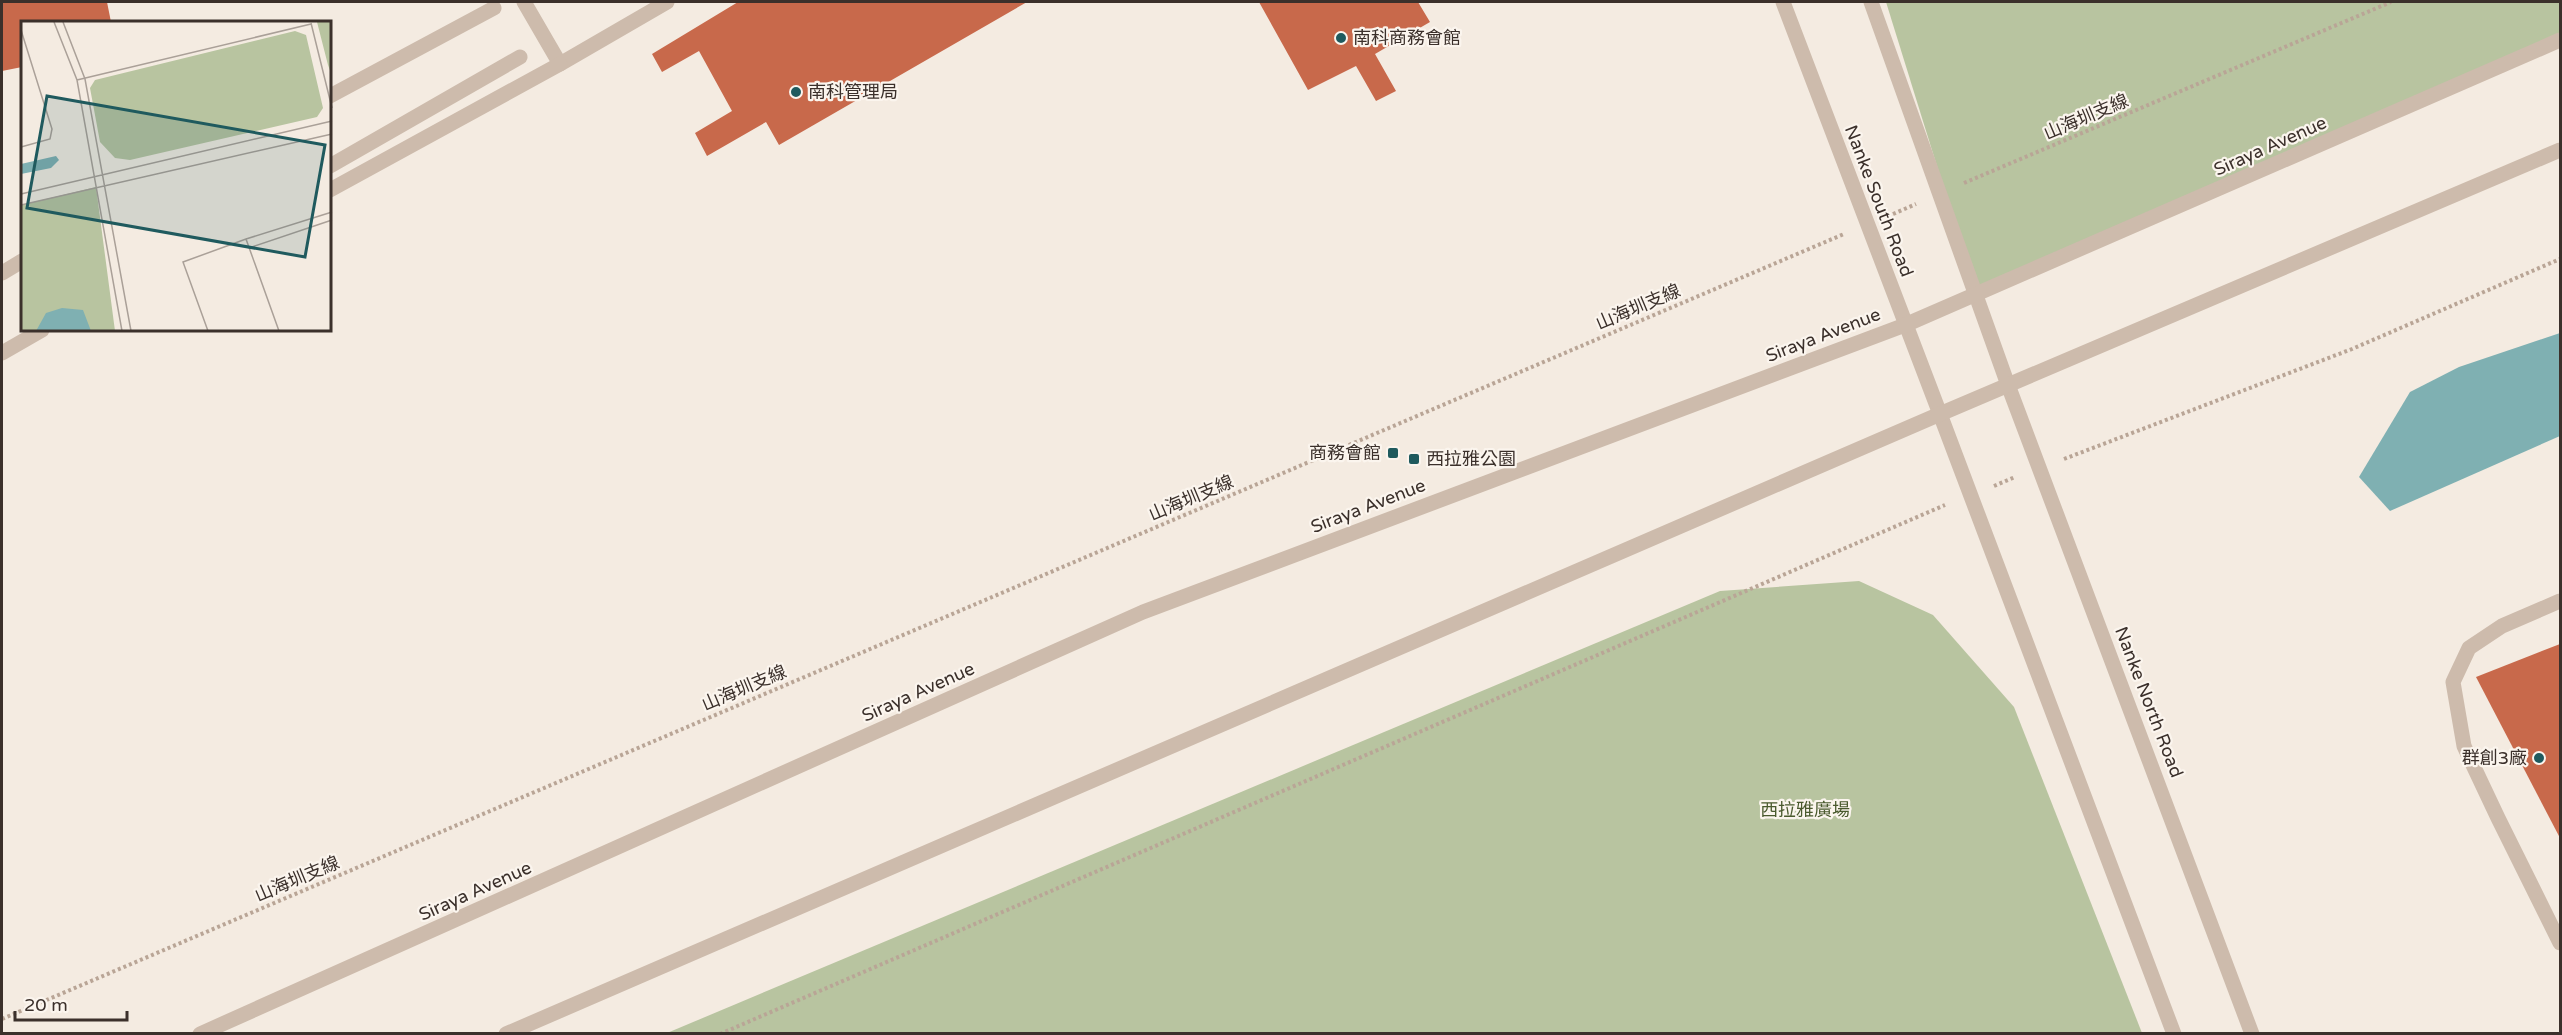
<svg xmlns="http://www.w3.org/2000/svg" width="2562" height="1035" font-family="'Varela Round','Noto Sans TC',sans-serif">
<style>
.green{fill:#b8c4a0}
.water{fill:#7fb0b2}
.building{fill:#c8694b}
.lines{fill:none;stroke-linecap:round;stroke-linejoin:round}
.path{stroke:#b9a596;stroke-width:4;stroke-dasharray:3 3;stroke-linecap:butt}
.service{stroke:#cdbbac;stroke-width:15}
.minor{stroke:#cdbbac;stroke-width:15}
.tertiary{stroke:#cdbbac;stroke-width:15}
.poi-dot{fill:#1f5a5e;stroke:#fbf5ee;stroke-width:2}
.labels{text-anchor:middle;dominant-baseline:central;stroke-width:4.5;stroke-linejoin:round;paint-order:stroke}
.poi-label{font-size:18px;fill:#3b302b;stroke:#fbf5ee;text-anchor:start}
.street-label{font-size:18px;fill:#3b302b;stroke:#fbf5ee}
.park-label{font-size:18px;fill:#4a5a2e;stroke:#fbf5ee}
.inset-road{fill:none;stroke:#aaa098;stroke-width:1.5}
.view{fill:#1f5a5e;fill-opacity:0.15;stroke:#1f5a5e;stroke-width:3}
.inset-edge{fill:none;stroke:#3b302b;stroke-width:3}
</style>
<rect width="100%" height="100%" fill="#f4ebe1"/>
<g class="green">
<path d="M 1886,2 L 2560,2 L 2560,46 L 1977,295 Z"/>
<path d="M 1859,581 L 1933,615 L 2014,707 L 2142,1033 L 667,1033 L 1720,591 Z"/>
</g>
<path class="water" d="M 2560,333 L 2560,436 L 2390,511 L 2359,477 L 2410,392 L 2459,367 Z"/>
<g class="building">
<path d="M 2,2 L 107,2 L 111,22 L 22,22 L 22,67 L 2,71 Z"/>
<path d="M 738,2 L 1027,2 L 779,145 L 766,122 L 707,156 L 695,133 L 732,111 L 699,51 L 662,72 L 652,54 Z"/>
<path d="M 1259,2 L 1418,2 L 1430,22 L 1375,54 L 1396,91 L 1376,101 L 1356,66 L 1308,90 Z"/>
<path d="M 2560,644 L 2560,838 L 2476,677 Z"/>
</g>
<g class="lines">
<g class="path">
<path d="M 1964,183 L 2391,2"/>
<path d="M 1893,214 L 1916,204"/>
<path d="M 2064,459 L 2352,349 L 2560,259"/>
<path d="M 1994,486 L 2015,477"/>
<path d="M 2,1019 L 1844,234"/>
<path d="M 720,1034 L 1945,505"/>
</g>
<g class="service">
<path d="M 524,2 L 560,64 L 667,2"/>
<path d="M 330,96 L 494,8"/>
<path d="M 330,166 L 520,57"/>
<path d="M 330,190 L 560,64"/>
<path d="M 2,273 L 22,261"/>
<path d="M 2,353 L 42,330"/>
<path d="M 2560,601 L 2502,626 L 2469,648 L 2453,682 L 2464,746 L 2498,818 L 2560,943"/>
</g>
<g class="minor">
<path d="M 2008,385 L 2252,1034"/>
<path d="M 1940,414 L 2174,1034"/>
</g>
<g class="tertiary">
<path d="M 1783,2 L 1940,414"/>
<path d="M 1871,2 L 2008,385"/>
<path d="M 200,1034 L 1143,612 L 1905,325 L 2560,40"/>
<path d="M 506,1034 L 1940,414 L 2560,150"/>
</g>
</g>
<g class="poi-dot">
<circle cx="1341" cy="38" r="6"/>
<circle cx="796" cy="92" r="6"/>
<rect x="1387" y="447" width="12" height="12" rx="3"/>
<rect x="1408" y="453" width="12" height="12" rx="3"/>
<circle cx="2539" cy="758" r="6"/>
</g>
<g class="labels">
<g class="poi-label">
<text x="1353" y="38">南科商務會館</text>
<text x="808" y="92">南科管理局</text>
<text x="1381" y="453" text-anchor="end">商務會館</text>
<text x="1426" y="459">西拉雅公園</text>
<text x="2527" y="758" text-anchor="end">群創3廠</text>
</g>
<g class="street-label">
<text transform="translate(2086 117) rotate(-23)">山海圳支線</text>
<text transform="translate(2270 146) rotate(-24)">Siraya Avenue</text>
<text transform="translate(1879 201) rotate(69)">Nanke South Road</text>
<text transform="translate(1638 307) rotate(-23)">山海圳支線</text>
<text transform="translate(1823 335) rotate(-21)">Siraya Avenue</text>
<text transform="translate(1191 498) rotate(-23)">山海圳支線</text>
<text transform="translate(1368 506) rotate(-21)">Siraya Avenue</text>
<text transform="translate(744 688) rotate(-23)">山海圳支線</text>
<text transform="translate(918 692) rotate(-24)">Siraya Avenue</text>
<text transform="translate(2149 702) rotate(69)">Nanke North Road</text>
<text transform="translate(297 879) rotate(-23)">山海圳支線</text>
<text transform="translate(475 891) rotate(-24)">Siraya Avenue</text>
</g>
<g class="park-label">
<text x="1805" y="810">西拉雅廣場</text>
</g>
</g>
<g transform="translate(21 21)">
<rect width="310" height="310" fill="#f4ebe1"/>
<path d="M 296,1 L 310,1 L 310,52 L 307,44 ZM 274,10 L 285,14 L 302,87 L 296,96 L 109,139 L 94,137 L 79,121 L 69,67 L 74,59 ZM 75,166 L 94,310 L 0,310 L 0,184 Z" fill="#b8c4a0"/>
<path d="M 35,135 L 38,139 L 30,147 L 0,153 L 0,143 ZM 41,287 L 62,289 L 70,310 L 15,310 L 25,292 Z" fill="#7fb0b2"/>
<path class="inset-road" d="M 33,1 L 56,59 L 101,310M 42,1 L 64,58 L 110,310M 290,2 L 311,87M 0,9 L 31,108 L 29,118 L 0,126M 56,59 L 290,3M 0,173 L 311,100M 0,184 L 311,113M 225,218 L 311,191M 231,226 L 311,199M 187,310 L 162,241 L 225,218 L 258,310"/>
<path class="view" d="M 26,75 L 304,124 L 284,236 L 6,187 Z"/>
<rect width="310" height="310" class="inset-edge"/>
</g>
<rect width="2562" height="1035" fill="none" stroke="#3b302b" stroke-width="6"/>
<path d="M15 1011v9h112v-9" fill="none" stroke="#3b302b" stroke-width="3"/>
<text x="24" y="1011" font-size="18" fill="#3b302b" stroke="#fbf5ee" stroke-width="4.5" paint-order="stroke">20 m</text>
</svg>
